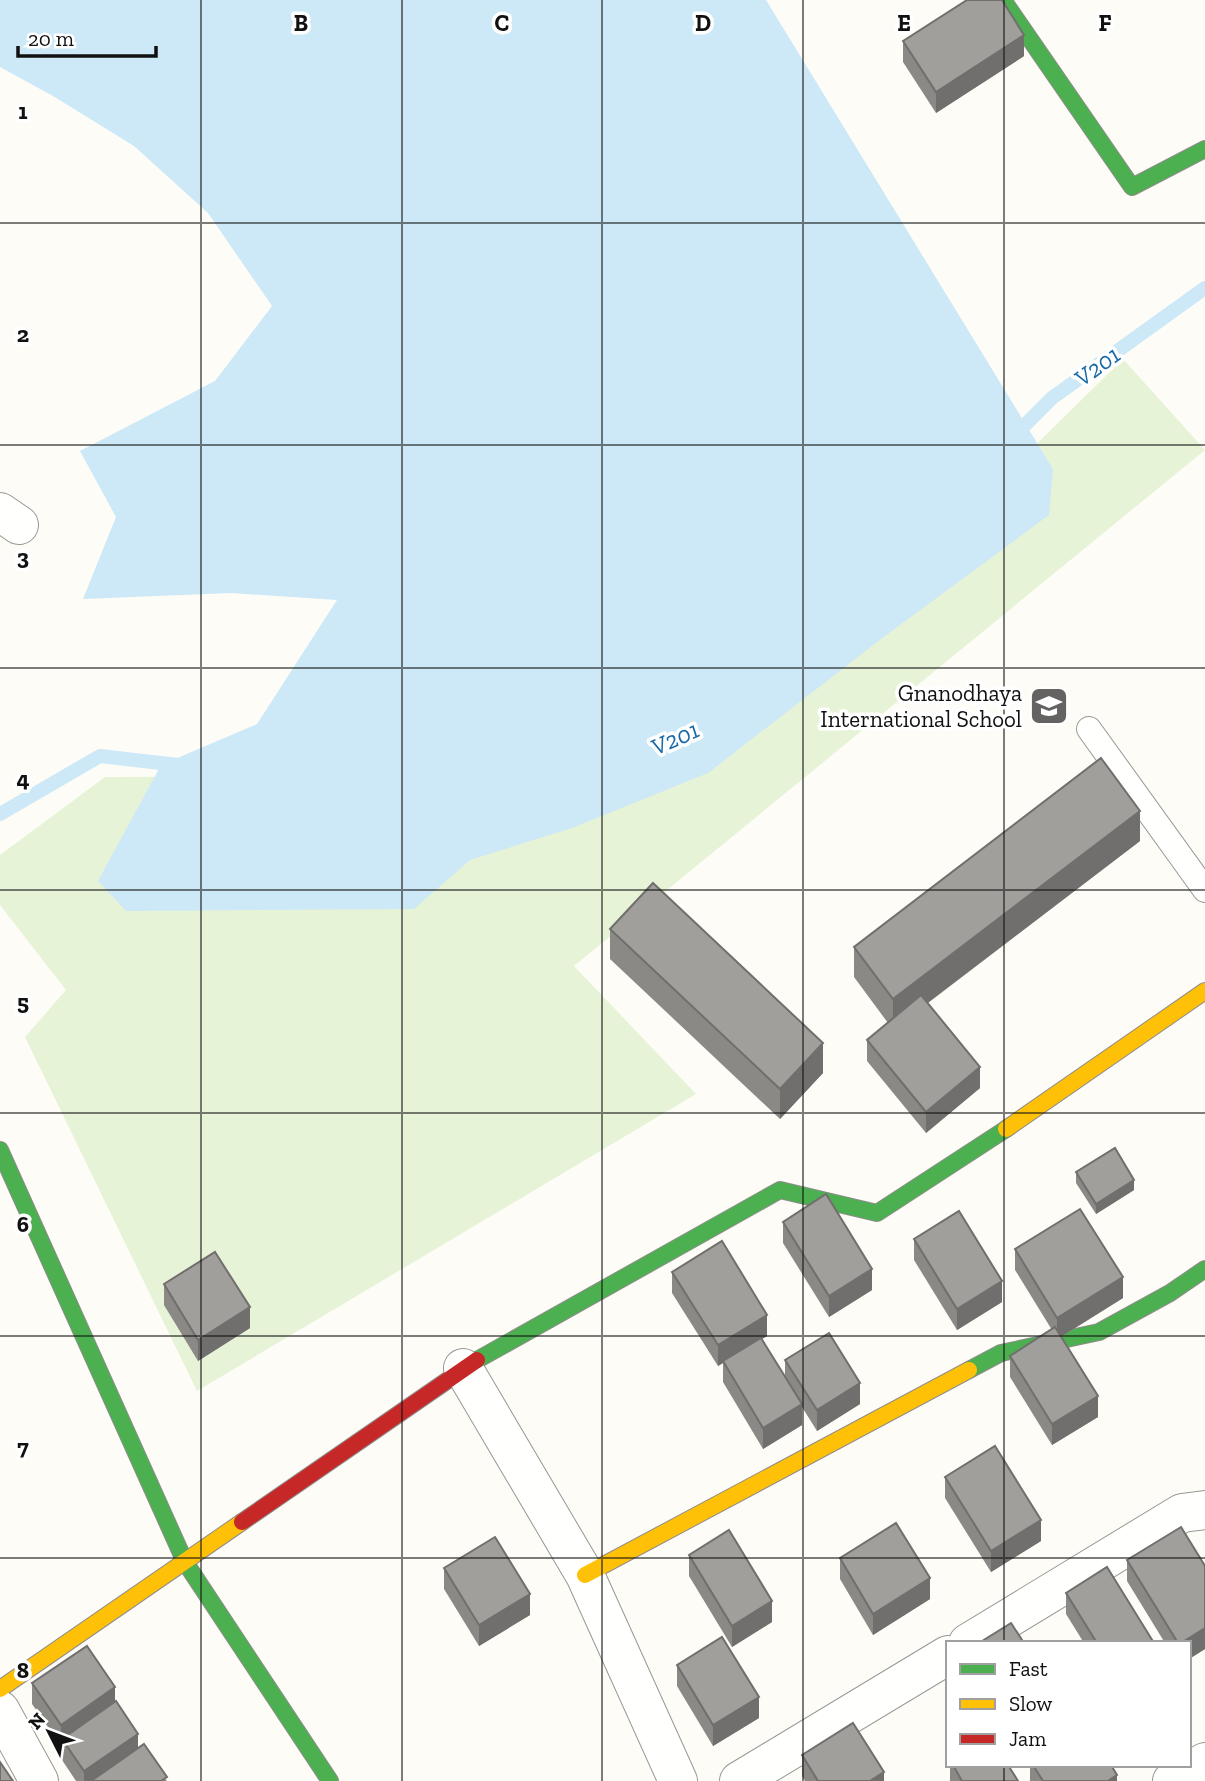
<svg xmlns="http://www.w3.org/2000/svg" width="1205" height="1781" font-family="'Zilla Slab',serif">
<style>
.green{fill:#e7f3d7}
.water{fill:#cde8f7}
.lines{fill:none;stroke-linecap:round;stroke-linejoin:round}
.stream{stroke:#cde8f7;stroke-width:14}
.lane-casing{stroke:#979795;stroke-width:26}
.street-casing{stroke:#979795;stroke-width:40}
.fast-casing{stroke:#8e8d8b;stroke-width:18}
.slow-casing{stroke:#8e8d8b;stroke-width:18}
.jam-casing{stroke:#8e8d8b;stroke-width:18}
.lane{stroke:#fffffe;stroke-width:24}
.street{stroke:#fffffe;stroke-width:38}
.fast{stroke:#4caf50;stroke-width:16}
.slow{stroke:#ffc107;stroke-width:16}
.jam{stroke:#c62828;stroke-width:16}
.wall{fill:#8a8986}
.shaded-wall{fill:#716f6d}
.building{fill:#a19f9c;stroke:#716f6d;stroke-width:2}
.grid{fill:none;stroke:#111;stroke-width:2;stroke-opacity:0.55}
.labels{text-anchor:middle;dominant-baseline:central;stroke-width:7;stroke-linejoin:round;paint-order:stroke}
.poi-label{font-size:23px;fill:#111;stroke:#fff;text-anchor:end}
.water-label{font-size:24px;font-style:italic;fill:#1768a6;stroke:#fff}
.grid-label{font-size:23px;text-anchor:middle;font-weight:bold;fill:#111;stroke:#fff;stroke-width:7;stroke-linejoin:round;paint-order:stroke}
</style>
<rect width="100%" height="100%" fill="#fdfcf7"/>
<path class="green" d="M 1123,359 L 1205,450 L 574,966 L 696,1094 L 197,1391 L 25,1037 L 66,990 L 0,905 L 0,855 L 105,777 L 619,775 L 815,662 Z"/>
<path class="water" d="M 0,0 L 766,0 L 1053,469 L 1049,515 L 881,639 L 708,773 L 572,828 L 470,860 L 414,909 L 126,911 L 98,881 L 161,765 L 257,724 L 337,600 L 231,593 L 83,599 L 116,517 L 80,451 L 215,381 L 272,306 L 208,213 L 134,146 L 53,96 L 0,67 Z"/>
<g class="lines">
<g class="stream">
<path d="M 1013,437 L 1052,398 L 1205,288"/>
<path d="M 0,814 L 100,756 L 178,765"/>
</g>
<g class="lane-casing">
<path id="lane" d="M 1089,729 L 1205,890"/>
</g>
<g class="street-casing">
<g id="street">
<path d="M 0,512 L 19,525"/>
<path d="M 463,1368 L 585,1575 L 678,1781"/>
<path d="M 968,1643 L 1182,1513 L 1205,1510"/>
<path d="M 0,1710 L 39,1781"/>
<path d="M 739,1781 L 948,1655"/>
<path d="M 1172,1781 L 1205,1762"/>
</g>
</g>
<g class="fast-casing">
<g id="fast">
<path d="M 1003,0 L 1132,187 L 1205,149"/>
<path d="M 0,1150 L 185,1562 L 330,1781"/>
<path d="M 477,1360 L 780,1190 L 877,1213 L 1006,1129"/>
<path d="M 969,1370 L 1001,1353 L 1099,1332 L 1170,1293 L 1205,1269"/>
</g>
</g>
<g class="slow-casing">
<g id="slow">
<path d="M 1006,1129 L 1205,991"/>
<path d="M 585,1575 L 969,1370"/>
<path d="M 0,1689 L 242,1522"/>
</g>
</g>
<g class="jam-casing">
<path id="jam" d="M 242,1522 L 477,1360"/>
</g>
<use href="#lane" class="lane"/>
<use href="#street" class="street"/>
<use href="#fast" class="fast"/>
<use href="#slow" class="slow"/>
<use href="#jam" class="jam"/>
</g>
<g class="wall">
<path d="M 903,41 L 1024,56 L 936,113 L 903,62 Z"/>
<path d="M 1140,841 L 928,1003 L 980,1088 L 926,1133 L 867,1061 L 867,1040 L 888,1023 L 854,977 L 854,947 Z"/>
<path d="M 610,929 L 823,1073 L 780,1119 L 610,959 Z"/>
<path d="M 1076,1172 L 1134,1190 L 1096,1214 L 1076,1183 Z"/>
<path d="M 783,1222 L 872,1290 L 829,1317 L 783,1243 Z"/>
<path d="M 914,1239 L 1002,1302 L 957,1330 L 914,1260 Z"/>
<path d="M 1015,1249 L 1123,1298 L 1061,1337 L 1098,1417 L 1052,1445 L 1010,1377 L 1010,1356 L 1052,1330 L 1015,1270 Z"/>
<path d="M 672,1272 L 767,1336 L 762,1339 L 785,1378 L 785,1360 L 860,1404 L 817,1431 L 802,1407 L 802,1425 L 763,1449 L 723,1382 L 723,1363 L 718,1366 L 672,1293 Z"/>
<path d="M 164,1284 L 250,1328 L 198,1361 L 164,1305 Z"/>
<path d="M 945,1477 L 1041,1541 L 991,1572 L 945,1498 Z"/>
<path d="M 689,1555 L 772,1622 L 732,1647 L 689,1576 Z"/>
<path d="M 840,1558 L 930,1599 L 873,1635 L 840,1579 Z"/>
<path d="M 1127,1560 L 1205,1649 L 1189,1659 L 1189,1643 L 1165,1643 L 1127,1581 Z"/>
<path d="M 444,1568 L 530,1615 L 479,1646 L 444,1589 Z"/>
<path d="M 1066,1593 L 1154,1643 L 1084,1643 L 1066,1614 Z"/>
<path d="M 677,1665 L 759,1718 L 713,1746 L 677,1686 Z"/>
<path d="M 32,1683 L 115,1702 L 138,1748 L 167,1781 L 76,1781 L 62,1760 L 62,1745 L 61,1746 L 32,1704 Z"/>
<path d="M 802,1755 L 884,1781 L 805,1781 L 802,1776 Z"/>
<path d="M 950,1765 L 1008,1765 L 1018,1781 L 950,1781 Z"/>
<path d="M 1030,1765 L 1111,1765 L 1117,1781 L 1030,1781 Z"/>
</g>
<g class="shaded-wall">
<path d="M 1024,35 L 1024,56 L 936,113 L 936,92 Z"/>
<path d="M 1140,811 L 1140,841 L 893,1029 L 893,999 Z"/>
<path d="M 823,1043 L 823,1073 L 780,1119 L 780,1089 Z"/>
<path d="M 980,1067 L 980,1088 L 926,1133 L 926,1112 Z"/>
<path d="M 1134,1180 L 1134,1190 L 1096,1214 L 1096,1204 Z"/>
<path d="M 872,1269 L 872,1290 L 829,1317 L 829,1296 Z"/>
<path d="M 1123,1277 L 1123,1298 L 1057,1339 L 1057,1318 Z"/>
<path d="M 1002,1281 L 1002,1302 L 957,1330 L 957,1309 Z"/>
<path d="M 250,1307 L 250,1328 L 198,1361 L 198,1340 Z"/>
<path d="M 767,1315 L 767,1336 L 718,1366 L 718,1345 Z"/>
<path d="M 860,1383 L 860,1404 L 817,1431 L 817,1410 Z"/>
<path d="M 1098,1396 L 1098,1417 L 1052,1445 L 1052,1424 Z"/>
<path d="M 802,1404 L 802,1425 L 763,1449 L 763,1428 Z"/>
<path d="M 1041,1520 L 1041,1541 L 991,1572 L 991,1551 Z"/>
<path d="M 930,1578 L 930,1599 L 873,1635 L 873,1614 Z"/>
<path d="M 530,1594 L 530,1615 L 479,1646 L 479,1625 Z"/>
<path d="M 772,1601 L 772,1622 L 732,1647 L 732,1626 Z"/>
<path d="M 1205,1628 L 1205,1649 L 1189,1659 L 1189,1643 L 1181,1643 Z"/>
<path d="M 115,1687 L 115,1708 L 62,1739 L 61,1746 L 61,1725 Z"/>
<path d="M 759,1697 L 759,1718 L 713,1746 L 713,1725 Z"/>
<path d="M 138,1734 L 138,1755 L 100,1781 L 84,1781 L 84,1771 Z"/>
<path d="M 884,1772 L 884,1781 L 870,1781 Z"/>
<path d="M 1117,1775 L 1117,1781 L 1108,1781 Z"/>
</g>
<g class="building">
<path d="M 967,0 L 1002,0 L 1024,35 L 936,92 L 903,41 Z"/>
<path d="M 1101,758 L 1140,811 L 893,999 L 854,947 Z"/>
<path d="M 653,883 L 823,1043 L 780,1089 L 610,929 Z"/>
<path d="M 921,995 L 980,1067 L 926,1112 L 867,1040 Z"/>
<path d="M 1115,1148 L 1134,1180 L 1096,1204 L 1076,1172 Z"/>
<path d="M 826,1194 L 872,1269 L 829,1296 L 783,1222 Z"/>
<path d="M 1080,1209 L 1123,1277 L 1057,1318 L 1015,1249 Z"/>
<path d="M 959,1211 L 1002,1281 L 957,1309 L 914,1239 Z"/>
<path d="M 722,1241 L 767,1315 L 718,1345 L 672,1272 Z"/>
<path d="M 215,1252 L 250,1307 L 198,1340 L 164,1284 Z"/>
<path d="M 1055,1327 L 1098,1396 L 1052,1424 L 1010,1356 Z"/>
<path d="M 829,1333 L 860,1383 L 817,1410 L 785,1360 Z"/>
<path d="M 761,1338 L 802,1404 L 763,1428 L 723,1361 Z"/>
<path d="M 995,1446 L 1041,1520 L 991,1551 L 945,1477 Z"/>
<path d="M 896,1523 L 930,1578 L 873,1614 L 840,1558 Z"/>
<path d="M 1181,1527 L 1205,1566 L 1205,1628 L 1181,1643 L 1178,1643 L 1127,1560 Z"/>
<path d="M 729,1530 L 772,1601 L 732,1626 L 689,1555 Z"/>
<path d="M 495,1537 L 530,1594 L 479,1625 L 444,1568 Z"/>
<path d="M 1107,1567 L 1154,1643 L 1097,1643 L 1066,1593 Z"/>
<path d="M 1011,1623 L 1024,1643 L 979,1643 Z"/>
<path d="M 722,1637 L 759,1697 L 713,1725 L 677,1665 Z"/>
<path d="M 87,1646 L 115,1687 L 61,1725 L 32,1683 Z"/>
<path d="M 116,1701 L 138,1734 L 84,1771 L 62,1739 Z"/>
<path d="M 853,1723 L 884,1772 L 870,1781 L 818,1781 L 802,1755 Z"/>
<path d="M 144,1744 L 167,1777 L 161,1781 L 91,1781 Z"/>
<path d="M 0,1762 L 13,1781 L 0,1781 Z"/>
<path d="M 953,1765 L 1008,1765 L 1018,1781 L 962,1781 Z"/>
<path d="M 1033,1765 L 1111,1765 L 1117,1775 L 1108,1781 L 1043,1781 Z"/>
</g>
<path class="grid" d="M 201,0 L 201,1781M 402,0 L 402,1781M 602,0 L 602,1781M 803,0 L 803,1781M 1004,0 L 1004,1643M 0,223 L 1205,223M 0,445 L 1205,445M 0,668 L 1205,668M 0,890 L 1205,890M 0,1113 L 1205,1113M 0,1336 L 1205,1336M 0,1558 L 1205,1558M 1004,1765 L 1004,1781"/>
<defs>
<g id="school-square" transform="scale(2.0125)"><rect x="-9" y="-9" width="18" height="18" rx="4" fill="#646362" stroke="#fff"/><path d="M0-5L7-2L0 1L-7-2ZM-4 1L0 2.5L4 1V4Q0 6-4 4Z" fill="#fff"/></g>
</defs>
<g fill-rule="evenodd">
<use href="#school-square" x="1049" y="706"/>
</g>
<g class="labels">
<g class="poi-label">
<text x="1022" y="693">Gnanodhaya<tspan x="1022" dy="26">International School</tspan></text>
</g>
<g class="water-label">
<text transform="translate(1097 366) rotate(-36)">V201</text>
<text transform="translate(675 738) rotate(-24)">V201</text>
</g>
</g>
<g class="grid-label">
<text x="301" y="31">B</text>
<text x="502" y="31">C</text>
<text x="703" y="31">D</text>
<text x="904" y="31">E</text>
<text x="1105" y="31">F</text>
<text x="23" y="119">1</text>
<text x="23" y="342">2</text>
<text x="23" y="565">3</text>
<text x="23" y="787">4</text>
<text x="23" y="1010">5</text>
<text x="23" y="1232">6</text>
<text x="23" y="1455">7</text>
<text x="23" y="1678">8</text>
</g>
<rect x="946" y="1641" width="245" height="126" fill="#ffffff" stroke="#a0a0a0" stroke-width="2"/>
<rect x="960" y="1664" width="35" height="10" fill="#4caf50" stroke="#a0a0a0" stroke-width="2"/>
<text x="1009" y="1676" font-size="21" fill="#111111">Fast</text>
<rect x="960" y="1699" width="35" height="10" fill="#ffc107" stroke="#a0a0a0" stroke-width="2"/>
<text x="1009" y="1711" font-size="21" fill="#111111">Slow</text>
<rect x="960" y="1734" width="35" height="10" fill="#c62828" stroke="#a0a0a0" stroke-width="2"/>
<text x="1009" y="1746" font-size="21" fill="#111111">Jam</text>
<g transform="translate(49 1732) rotate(312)" stroke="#ffffff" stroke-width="5" paint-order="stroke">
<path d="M0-5L12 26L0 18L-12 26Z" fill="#111111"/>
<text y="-10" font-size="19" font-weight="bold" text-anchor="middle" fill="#111111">N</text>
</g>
<path d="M18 46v10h138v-10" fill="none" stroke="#111111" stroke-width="3.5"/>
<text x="28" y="46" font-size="21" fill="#111111" stroke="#ffffff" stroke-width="5" paint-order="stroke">20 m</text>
</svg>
